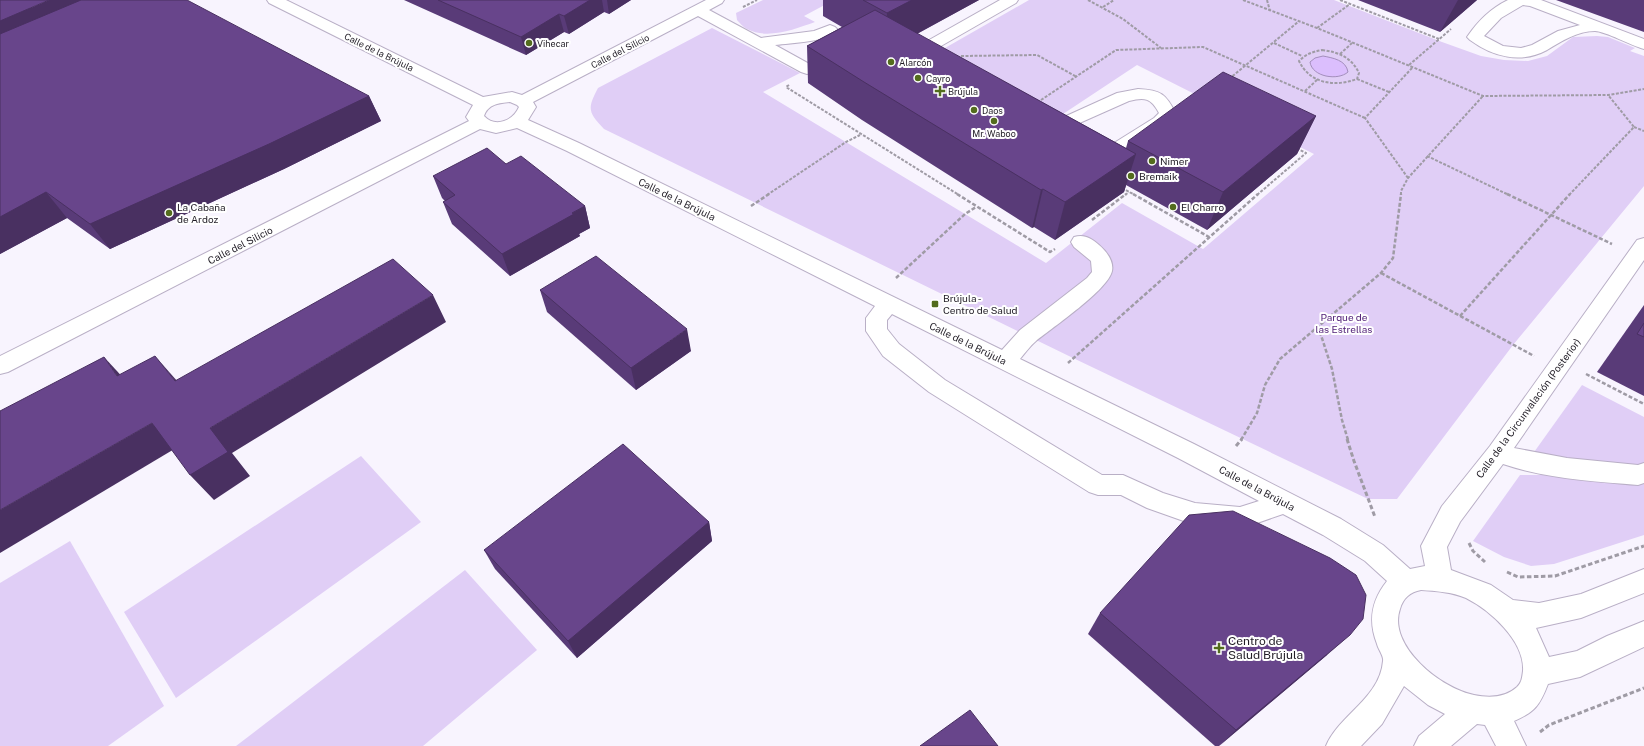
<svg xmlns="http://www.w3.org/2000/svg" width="1644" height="746" font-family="'Public Sans',sans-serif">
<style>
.green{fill:#e0cef6}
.water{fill:#dbbefd;stroke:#a38ebc}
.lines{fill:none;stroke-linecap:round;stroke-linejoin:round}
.minor-casing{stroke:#b9afc6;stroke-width:2}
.path-far2{stroke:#9f9ba5;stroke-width:2;stroke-dasharray:3 1.5;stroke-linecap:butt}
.path-far1{stroke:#9f9ba5;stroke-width:2.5;stroke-dasharray:4 2;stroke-linecap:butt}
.path{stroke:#9f9ba5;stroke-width:3;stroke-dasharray:4.5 2.5;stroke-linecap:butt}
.minor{fill:#fff;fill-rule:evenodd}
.wall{fill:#593b78}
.shaded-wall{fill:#493061}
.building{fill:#68458b;stroke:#493061}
.poi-dot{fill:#536c1d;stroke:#fff;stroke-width:1.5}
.labels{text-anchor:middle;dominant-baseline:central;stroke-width:4;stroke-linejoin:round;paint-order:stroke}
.far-poi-label{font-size:9px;fill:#211d26;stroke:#fff;text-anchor:start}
.far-street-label{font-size:9px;fill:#211d26;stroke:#fff}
.poi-label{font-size:10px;fill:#211d26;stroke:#fff;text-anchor:start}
.street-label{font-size:10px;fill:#211d26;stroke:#fff}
.park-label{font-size:10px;fill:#4d1b74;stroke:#fff}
.near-poi-label{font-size:12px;fill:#211d26;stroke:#fff;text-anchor:start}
</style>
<rect width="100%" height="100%" fill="#f8f4fe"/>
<g class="green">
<path d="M 763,0 L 834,0 L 804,16 L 815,22 C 795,29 768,40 747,29 C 743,27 740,23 737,20 L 736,13 Z"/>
<path d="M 1029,0 L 1334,0 L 1442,42 L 1481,56 L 1504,60 L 1528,61 L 1547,56 L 1573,37 L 1597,36 L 1608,37 L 1635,48 L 1630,51 L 1644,56 L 1644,186 L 1513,345 L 1397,499 L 1368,499 L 1073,358 L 604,129 C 588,112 587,109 598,88 L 712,28 L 800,73 L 763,92 L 1046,263 L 1122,203 L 1203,249 L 1314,154 L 1137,65 L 1063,114 L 938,52 Z"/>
<path d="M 1582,385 L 1644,417 L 1644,465 L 1631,466 L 1532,455 Z"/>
<path d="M 361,456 L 421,522 L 176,698 L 124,612 Z"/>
<path d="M 1520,475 L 1570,475 L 1644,483 L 1644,535 L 1554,564 L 1531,566 L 1504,557 L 1473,541 Z"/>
<path d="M 70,541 L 164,706 L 108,746 L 0,746 L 0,583 Z"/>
<path d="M 465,570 L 537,650 L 423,746 L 236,746 Z"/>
</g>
<path class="water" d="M 1323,56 C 1333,58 1346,60 1348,72 C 1338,81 1312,77 1310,62 L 1315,58 Z"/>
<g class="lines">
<g class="minor-casing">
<g id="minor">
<path d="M 267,0 L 286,0 L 483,97 L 512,92 L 522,95 L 706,0 L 724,0 L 722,3 L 709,10 L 761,38 L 814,31 L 830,25 L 835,27 L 838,30 C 829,42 790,43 775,45 L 813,66 L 815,69 L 813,72 L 807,74 L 801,72 L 698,16 L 533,102 L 536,107 L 528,120 L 579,143 L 1002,350 L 1020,330 L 1087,278 L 1092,272 L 1091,261 L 1074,247 L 1071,242 L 1074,237 C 1084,234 1091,238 1099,245 C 1106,251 1114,261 1112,271 C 1108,290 1053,327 1036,341 C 1030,346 1025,353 1020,359 L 1194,444 L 1341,519 L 1383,545 L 1410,569 L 1425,566 L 1421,546 L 1442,506 L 1490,446 L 1637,240 L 1644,238 L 1644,260 L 1514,448 L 1567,458 L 1638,465 L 1644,463 L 1644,483 L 1638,485 C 1593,481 1547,479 1503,464 L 1460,522 L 1447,547 L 1451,570 L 1491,585 L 1513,600 L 1539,603 L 1581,594 L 1644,569 L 1644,593 L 1581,618 L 1536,628 L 1549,657 L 1577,651 L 1607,636 L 1644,621 L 1644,647 L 1580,677 L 1548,684 C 1540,705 1535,712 1514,721 L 1526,746 L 1496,746 L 1485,725 L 1477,724 L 1451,746 L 1414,746 L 1419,736 L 1445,714 L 1428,705 L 1404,686 L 1382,724 L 1361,746 L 1326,746 C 1339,715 1380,698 1383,661 C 1384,656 1378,649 1377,644 C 1368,621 1371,601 1387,581 L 1365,561 L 1323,535 L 1283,514 L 1240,529 L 1195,525 L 1147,508 L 1121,495 L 1098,495 L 1089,492 L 929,392 L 883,356 L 866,331 L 866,318 L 875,306 L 567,151 L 517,128 L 496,133 L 480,129 L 8,372 L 0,374 L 0,356 L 469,121 L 466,117 L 473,105 L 269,3 ZM 510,102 L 517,105 L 519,107 C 513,121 495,128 484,116 C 488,104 499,103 510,102 ZM 892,314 L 1178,458 L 1259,501 L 1240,507 L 1195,503 L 1163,493 L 1123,475 L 1102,475 L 945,380 L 899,344 L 887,329 L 887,320 ZM 1421,590 C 1436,591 1452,592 1466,598 C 1490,610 1525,641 1523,671 C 1522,678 1522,682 1517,687 C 1505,698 1489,698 1474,695 C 1442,689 1387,646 1400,609 C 1403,598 1410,592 1421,590 Z"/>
<path d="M 1000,0 L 1018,0 L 1016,3 L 934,50 L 930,55 L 939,64 L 937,67 C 927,70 920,64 914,56 L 922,44 Z"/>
<path d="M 1508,0 L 1541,0 L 1644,39 L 1644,49 C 1632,46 1605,31 1595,31 C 1577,31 1562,41 1547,50 C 1521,64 1493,57 1470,40 L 1467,37 C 1478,21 1491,8 1508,0 ZM 1523,5 L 1530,6 L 1580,25 L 1558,31 L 1532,45 L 1521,48 L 1503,46 L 1484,36 L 1501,18 Z"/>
<path d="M 1138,89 C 1161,90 1166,94 1176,114 C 1168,126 1131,150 1118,157 C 1109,161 1099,161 1090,158 L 1087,154 L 1090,150 L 1106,148 L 1154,118 L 1159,113 C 1151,98 1145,97 1129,101 L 1075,125 C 1063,128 1051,130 1039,127 L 1036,123 L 1039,119 L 1064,117 L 1117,93 Z"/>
</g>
</g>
<g class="path-far2">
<path d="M 1088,0 L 1123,19 L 1161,48"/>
<path d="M 1243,0 L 1317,28 L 1483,96 L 1608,95 L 1644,89"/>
<path d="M 1267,0 L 1270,11"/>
<path d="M 1340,0 L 1439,39"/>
<path d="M 743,7 L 757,0"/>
<path d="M 1103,7 L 1114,0"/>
<path d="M 1317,28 L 1350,4"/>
<path d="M 1274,43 L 1302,56"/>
<path d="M 1322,50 C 1339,52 1352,58 1359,73 L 1357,79 C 1335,87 1310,84 1299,61 C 1306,54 1312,52 1322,50 Z"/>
<path d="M 1340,54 L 1352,43"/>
<path d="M 961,56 L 1037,55 L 1077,77"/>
<path d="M 1409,65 L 1451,29"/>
<path d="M 1229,79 L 1298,22"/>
<path d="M 1357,79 L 1389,92"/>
<path d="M 789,85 L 786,87 L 959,195"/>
<path d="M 1305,91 L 1318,79"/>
<path d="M 1041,100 L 1116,50 L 1203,47 L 1365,118"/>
<path d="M 1634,127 L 1644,131"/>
<path d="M 1427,156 L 1509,195"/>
<path d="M 1408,178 L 1365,118 L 1413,67"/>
<path d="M 1122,188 L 1135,195"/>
<path d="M 767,195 L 846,142 L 860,135"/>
<path d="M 1125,195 L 1129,192"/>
<path d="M 1257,195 L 1306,153 L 1296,148"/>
<path d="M 1401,195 L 1401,191 L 1408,178 L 1483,96"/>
<path d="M 1569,195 L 1634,127 L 1608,95"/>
</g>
<g class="path-far1">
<path d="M 957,194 L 1050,252 L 1055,249"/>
<path d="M 1133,194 L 1209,237"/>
<path d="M 1507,194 L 1612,244"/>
<path d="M 751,206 L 769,194"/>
<path d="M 1092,220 L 1126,194"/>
<path d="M 1381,273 L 1534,356"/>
<path d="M 896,278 L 965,214 L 976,207"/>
<path d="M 1460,316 L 1570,194"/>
<path d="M 1318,326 L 1332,369 L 1342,420 L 1348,440"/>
<path d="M 1068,363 L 1258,194"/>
<path d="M 1586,374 L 1644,404"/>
<path d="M 1241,440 L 1257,413 L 1265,385 L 1280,359 L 1381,273 L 1393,258 L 1401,194"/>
</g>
<g class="path">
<path d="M 1347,439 L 1354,461 L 1375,517"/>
<path d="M 1236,446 L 1242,439"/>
<path d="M 1469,543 L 1473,551 L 1485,562"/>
<path d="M 1507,572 L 1518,577 L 1555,576 L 1644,546"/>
<path d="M 1540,732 L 1549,725 L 1644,688"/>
</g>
<use href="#minor" class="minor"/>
</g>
<g class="wall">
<path d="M 0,0 L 369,96 L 381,121 L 284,169 L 110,249 L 67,218 L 0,254 Z"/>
<path d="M 404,0 L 631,0 L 609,14 L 604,12 L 569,34 L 564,32 L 526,55 Z"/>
<path d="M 823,0 L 979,0 L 917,34 L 1126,148 L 1128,141 L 1316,116 L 1297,154 L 1207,230 L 1126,185 L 1124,192 L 1055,240 L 1034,227 L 1032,228 L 862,120 L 808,83 L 807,46 L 842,27 L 823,16 Z"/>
<path d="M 1358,0 L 1477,0 L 1440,32 Z"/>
<path d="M 1556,0 L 1644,0 L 1644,32 Z"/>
<path d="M 506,164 L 585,206 L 590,228 L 579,234 L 580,236 L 510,276 L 452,224 L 443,202 L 445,201 L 442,198 L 433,176 Z"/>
<path d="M 540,290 L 691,351 L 636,390 L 547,312 Z"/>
<path d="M 1644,305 L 1644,396 L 1597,372 Z"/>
<path d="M 709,522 L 712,541 L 577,658 L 495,569 L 484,550 Z"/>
<path d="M 1100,613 L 1327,655 L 1219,746 L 1215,746 L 1088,634 Z"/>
</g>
<g class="shaded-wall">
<path d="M 49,0 L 122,0 L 0,53 L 0,21 Z"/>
<path d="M 590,0 L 602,0 L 604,12 L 569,34 L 564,16 Z"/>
<path d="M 607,0 L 631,0 L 609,14 Z"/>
<path d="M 912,0 L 979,0 L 885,51 L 887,13 Z"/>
<path d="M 1458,0 L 1477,0 L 1440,32 Z"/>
<path d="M 559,14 L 564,32 L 526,55 L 521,37 Z"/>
<path d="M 369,96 L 381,121 L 284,169 L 110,249 L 90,224 Z"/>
<path d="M 1316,116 L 1297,154 L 1207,230 L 1223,192 Z"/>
<path d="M 1136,154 L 1124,192 L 1055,240 L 1065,202 Z"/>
<path d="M 1043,189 L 1034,227 L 1032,228 L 1041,190 Z"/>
<path d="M 46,192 L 67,218 L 0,254 L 0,217 Z"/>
<path d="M 585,206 L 590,228 L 579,234 L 580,236 L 510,276 L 502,254 Z"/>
<path d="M 433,295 L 446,322 L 232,453 L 250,476 L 214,500 L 190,475 L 210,428 Z"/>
<path d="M 687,329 L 691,351 L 636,390 L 631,368 Z"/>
<path d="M 155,356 L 178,382 L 175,381 Z"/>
<path d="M 104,357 L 128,383 L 117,376 Z"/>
<path d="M 152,423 L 176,448 L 0,553 L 0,510 Z"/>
<path d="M 709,522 L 712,541 L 577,658 L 568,641 Z"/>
<path d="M 1350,635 L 1327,655 L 1219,746 L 1236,730 Z"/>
</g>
<g class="building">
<path d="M 0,0 L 49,0 L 0,21 Z"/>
<path d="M 81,0 L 187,0 L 369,96 L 269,144 L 90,224 L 46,192 L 0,217 L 0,34 Z"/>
<path d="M 438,0 L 590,0 L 564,16 L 559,14 L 521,37 Z"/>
<path d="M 863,0 L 912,0 L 887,13 Z"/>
<path d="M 875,10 L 1136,154 L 1065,202 L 1043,189 L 1041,190 L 864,82 L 807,46 Z"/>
<path d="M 1223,72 L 1316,116 L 1223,192 L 1128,141 Z"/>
<path d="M 487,148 L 506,164 L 521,156 L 585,206 L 572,213 L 574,214 L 502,254 L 443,202 L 455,195 L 433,176 Z"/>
<path d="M 596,256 L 687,329 L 631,368 L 540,290 Z"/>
<path d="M 393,259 L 433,295 L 210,428 L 228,452 L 190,475 L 152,423 L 0,510 L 0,411 L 104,357 L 117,376 L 155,356 L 175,381 Z"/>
<path d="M 1644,323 L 1644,337 L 1637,334 Z"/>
<path d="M 623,444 L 709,522 L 568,641 L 484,550 Z"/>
<path d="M 1233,511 L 1330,558 L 1356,575 L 1366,595 L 1363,619 L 1350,635 L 1236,730 L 1100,613 L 1189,515 Z"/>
<path d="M 970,710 L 998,746 L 920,746 Z"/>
</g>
<g class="poi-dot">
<circle cx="529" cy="43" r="4"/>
<circle cx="891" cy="62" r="4"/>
<circle cx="918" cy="78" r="4"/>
<path d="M938 85h4v4h4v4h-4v4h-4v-4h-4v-4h4z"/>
<circle cx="974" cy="110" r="4"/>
<circle cx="994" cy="121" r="4"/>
<circle cx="1152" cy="161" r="4"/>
<circle cx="1131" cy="176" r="4"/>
<circle cx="1173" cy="207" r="4"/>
<circle cx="169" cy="213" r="4"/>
<rect x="931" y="300" width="8" height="8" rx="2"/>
<path d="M1217 642h4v4h4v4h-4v4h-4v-4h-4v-4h4z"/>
</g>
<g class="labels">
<g class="far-poi-label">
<text x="537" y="43">Vihecar</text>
<text x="899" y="62">Alarcón</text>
<text x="926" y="78">Cayro</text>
<text x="948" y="91">Brújula</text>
<text x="982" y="110">Daos</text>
<text x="994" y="133" text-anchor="middle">Mr. Waboo</text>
</g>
<g class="far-street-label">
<text transform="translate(620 51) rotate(-27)">Calle del Silicio</text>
<text transform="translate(379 52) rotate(26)">Calle de la Brújula</text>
</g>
<g class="poi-label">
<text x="1160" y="161">Nimer</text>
<text x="1139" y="176">Bremaik</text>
<text x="177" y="207">La Cabaña<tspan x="177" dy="12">de Ardoz</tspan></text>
<text x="1181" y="207">El Charro</text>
<text x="943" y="298">Brújula -<tspan x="943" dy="12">Centro de Salud</tspan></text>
</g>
<g class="street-label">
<text transform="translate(677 199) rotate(26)">Calle de la Brújula</text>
<text transform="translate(240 245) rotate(-27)">Calle del Silicio</text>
<text transform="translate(968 343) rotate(26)">Calle de la Brújula</text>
<text transform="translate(1528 408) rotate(-54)">Calle de la Circunvalación (Posterior)</text>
<text transform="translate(1257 488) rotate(28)">Calle de la Brújula</text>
</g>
<g class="park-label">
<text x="1344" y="317">Parque de<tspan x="1344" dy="12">las Estrellas</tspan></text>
</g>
<g class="near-poi-label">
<text x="1228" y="641">Centro de<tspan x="1228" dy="14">Salud Brújula</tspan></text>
</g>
</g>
</svg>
